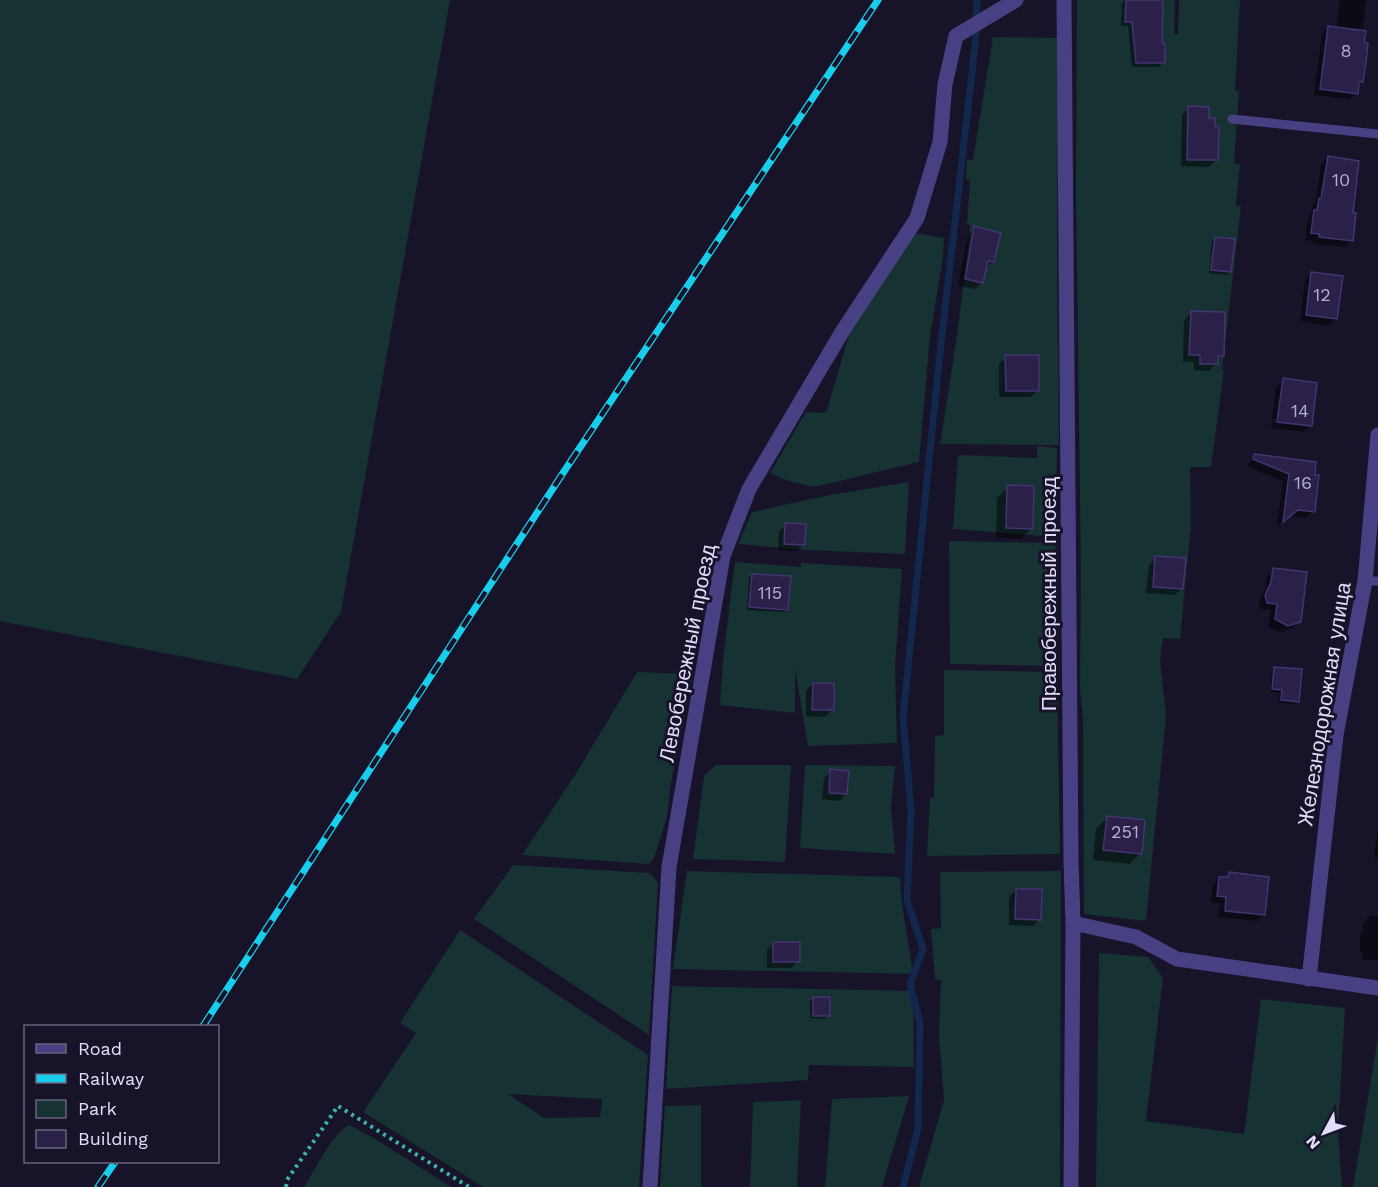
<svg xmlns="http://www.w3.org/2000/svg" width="1378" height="1187" font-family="'Work Sans',sans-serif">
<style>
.green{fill:#163232;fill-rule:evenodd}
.shadow{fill:#0007}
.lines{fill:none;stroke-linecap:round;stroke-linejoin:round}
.stream{stroke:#13264c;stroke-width:7}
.building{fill:#2a2048;stroke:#433472;stroke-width:1.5}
.path{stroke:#3ab3b1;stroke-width:4;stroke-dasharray:3 4.5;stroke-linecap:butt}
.lane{stroke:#474184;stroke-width:9}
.street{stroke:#474184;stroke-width:15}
.rail-casing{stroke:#18ceed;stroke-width:7}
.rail{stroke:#171329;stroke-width:4.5;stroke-dasharray:14;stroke-linecap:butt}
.labels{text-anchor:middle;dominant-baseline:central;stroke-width:6;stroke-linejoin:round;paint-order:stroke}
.number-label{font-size:18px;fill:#b4aecf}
.street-label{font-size:21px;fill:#e2ddfc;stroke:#171329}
</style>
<rect width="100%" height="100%" fill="#171329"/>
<g class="green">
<path d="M 0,0 L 450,0 L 341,612 L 297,679 L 0,621 Z"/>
<path d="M 1077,0 L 1175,0 L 1174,34 L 1178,34 L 1179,0 L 1240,0 L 1235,91 L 1239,91 L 1234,163 L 1240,164 L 1236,206 L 1241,206 L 1222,370 L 1224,370 L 1211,467 L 1190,467 L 1191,524 L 1180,639 L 1163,638 L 1160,659 L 1166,716 L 1146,921 L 1084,914 L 1083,719 L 1080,688 L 1081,575 L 1076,197 Z"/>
<path d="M 993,37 L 1059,38 L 1057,239 L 1059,445 L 940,444 C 952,371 963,299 970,225 L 967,224 L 970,180 L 966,179 L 967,160 L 973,160 Z"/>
<path d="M 915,233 L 944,238 L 943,257 L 930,336 L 919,462 L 814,487 L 788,481 L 770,473 L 806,412 L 826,413 L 849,335 Z"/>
<path d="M 1037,446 L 1057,448 L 1055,537 L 953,529 L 958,455 L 1037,458 Z"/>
<path d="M 909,482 L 905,554 L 805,550 L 738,544 L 752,512 L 830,495 Z"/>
<path d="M 949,541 L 1055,543 L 1058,608 L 1057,666 L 950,664 Z"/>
<path d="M 735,562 L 801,567 L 801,563 L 902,569 L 895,666 L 897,743 L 808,746 L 795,669 L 795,713 L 720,705 L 723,660 Z"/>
<path d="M 944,670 L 1057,672 L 1060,854 L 927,856 L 930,798 L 934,798 L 935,736 L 944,735 Z"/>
<path d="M 637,672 L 693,674 L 670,788 L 667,817 L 654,858 L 648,864 L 522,855 L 575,775 Z"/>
<path d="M 716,765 L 791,765 L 785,862 L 693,859 L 704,776 Z"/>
<path d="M 805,765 L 895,766 L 891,807 L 895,854 L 800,848 Z"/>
<path d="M 513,865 L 650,873 L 658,883 L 649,1035 L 474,919 Z"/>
<path d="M 687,871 L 900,877 L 901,897 L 913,974 L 673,969 Z"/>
<path d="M 1061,871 L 1060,1187 L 919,1187 L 944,1100 L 939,1036 L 941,980 L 935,979 L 931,929 L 941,928 L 940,872 Z"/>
<path d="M 460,930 L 648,1055 L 639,1187 L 483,1187 L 363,1112 L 416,1033 L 400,1023 ZM 508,1094 L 602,1099 L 600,1117 L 544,1118 Z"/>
<path d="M 1099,953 L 1148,957 L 1163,978 L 1146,1121 L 1244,1134 L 1261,999 L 1345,1008 L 1338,1131 L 1342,1187 L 1096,1187 Z"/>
<path d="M 672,986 L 913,991 L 914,1067 L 809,1065 L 808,1080 L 666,1089 Z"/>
<path d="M 1378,1037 L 1378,1187 L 1353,1187 Z"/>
<path d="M 909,1096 L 882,1187 L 825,1187 L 832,1099 Z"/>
<path d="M 801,1100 L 797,1187 L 750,1187 L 753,1102 Z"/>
<path d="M 701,1105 L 701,1187 L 660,1187 L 665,1106 Z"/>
<path d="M 350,1125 L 377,1140 L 451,1187 L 304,1187 C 314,1172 334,1130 350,1125 Z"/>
</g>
<g class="shadow">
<path d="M 1125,0 L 1161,0 L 1160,45 L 1163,63 L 1159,67 L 1132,67 L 1128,26 L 1121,26 L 1122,3 Z"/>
<path d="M 1340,0 L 1366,0 L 1362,32 L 1362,81 L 1357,86 L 1356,93 L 1350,99 L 1314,95 L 1322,34 L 1328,27 L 1337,28 Z"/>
<path d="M 1189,108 L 1207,119 L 1216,160 L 1209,167 L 1181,166 L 1182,115 Z"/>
<path d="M 1328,157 L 1351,215 L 1352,240 L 1345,247 L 1313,244 L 1313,241 L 1305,240 L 1308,218 L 1311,215 L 1312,206 L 1316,203 L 1321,164 Z"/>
<path d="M 975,228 L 993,261 L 986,268 L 982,282 L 975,289 L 958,286 L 968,235 Z"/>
<path d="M 1215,238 L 1230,272 L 1227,275 L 1209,273 L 1212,241 Z"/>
<path d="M 1312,273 L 1335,319 L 1329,326 L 1300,321 L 1305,280 Z"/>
<path d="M 1191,313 L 1222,355 L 1209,371 L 1194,370 L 1194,362 L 1183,361 L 1184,320 Z"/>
<path d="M 1006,357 L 1038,390 L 1031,397 L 999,397 L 999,364 Z"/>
<path d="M 1283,380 L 1310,425 L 1303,432 L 1271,428 L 1272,422 L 1307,427 L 1307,424 L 1272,419 L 1276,387 Z"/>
<path d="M 1255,456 L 1313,476 L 1313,511 L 1306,518 L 1290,516 L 1277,526 L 1283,481 L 1247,466 Z"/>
<path d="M 1008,487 L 1032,528 L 1021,539 L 996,538 L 997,498 Z"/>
<path d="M 786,525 L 804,544 L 797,551 L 778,550 L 779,532 Z"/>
<path d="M 1156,558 L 1182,588 L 1175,595 L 1146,593 L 1149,565 Z"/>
<path d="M 1274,570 L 1299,621 L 1292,628 L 1282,632 L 1274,630 L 1268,626 L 1271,610 L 1261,609 L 1259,601 L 1265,590 L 1267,577 Z"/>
<path d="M 752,575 L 787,609 L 784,612 L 747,610 L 749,578 Z"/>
<path d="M 1275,668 L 1297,701 L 1294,704 L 1279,703 L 1280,693 L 1270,692 L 1272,671 Z"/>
<path d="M 813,684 L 832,710 L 825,717 L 806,716 L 806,691 Z"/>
<path d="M 831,771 L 846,794 L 839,801 L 822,799 L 824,778 Z"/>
<path d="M 1107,818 L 1140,853 L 1130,864 L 1093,860 L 1096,829 Z"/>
<path d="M 1378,829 L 1378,858 L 1374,857 Z"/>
<path d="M 1230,874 L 1264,914 L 1257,921 L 1218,917 L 1220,903 L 1211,903 L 1213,885 L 1220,878 L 1225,879 Z"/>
<path d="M 1016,890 L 1040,919 L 1033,926 L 1009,925 L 1009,897 Z"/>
<path d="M 1370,916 L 1378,916 L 1378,960 L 1363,960 L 1363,952 L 1360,952 L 1360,935 L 1363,932 L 1363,923 Z"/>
<path d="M 774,943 L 798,961 L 791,968 L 767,968 L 767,950 Z"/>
<path d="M 814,998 L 828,1016 L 825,1019 L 810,1018 L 810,1001 Z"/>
</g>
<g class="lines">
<path class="stream" d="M 903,1187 L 918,1129 L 920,1022 L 910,984 L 923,949 L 907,900 L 911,810 L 903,717 L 940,353 L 975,46 L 977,0"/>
</g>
<g class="building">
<path d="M 1126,0 L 1163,0 L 1162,43 L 1165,44 L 1165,63 L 1136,63 L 1132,22 L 1125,22 Z"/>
<path d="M 1328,26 L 1366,31 L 1364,42 L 1368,43 L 1366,62 L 1363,82 L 1359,82 L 1358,94 L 1320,89 Z"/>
<path d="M 1188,106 L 1209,107 L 1209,118 L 1215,118 L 1215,126 L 1219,126 L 1218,160 L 1187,160 Z"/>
<path d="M 1328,156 L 1359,161 L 1353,213 L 1356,213 L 1353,241 L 1319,237 L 1319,234 L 1311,233 L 1314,210 L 1317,210 L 1319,198 L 1321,198 Z"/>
<path d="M 974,226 L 1001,233 L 994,262 L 988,261 L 983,283 L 965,279 Z"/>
<path d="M 1215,237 L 1235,239 L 1231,272 L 1211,270 Z"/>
<path d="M 1311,272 L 1343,276 L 1337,319 L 1306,315 Z"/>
<path d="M 1191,311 L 1225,312 L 1224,356 L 1218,356 L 1218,364 L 1200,364 L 1200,355 L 1189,355 Z"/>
<path d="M 1005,355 L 1039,355 L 1039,391 L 1006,391 Z"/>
<path d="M 1283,378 L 1317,383 L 1312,426 L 1277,422 Z"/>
<path d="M 1254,454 L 1316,462 L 1315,475 L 1319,475 L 1315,512 L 1298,510 L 1283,522 L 1289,474 L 1253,459 Z"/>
<path d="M 1007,485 L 1034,486 L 1033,529 L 1006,528 Z"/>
<path d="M 785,523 L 806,524 L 805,545 L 784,544 Z"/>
<path d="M 1155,556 L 1186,558 L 1183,589 L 1153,587 Z"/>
<path d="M 1273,568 L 1307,572 L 1301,622 L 1288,626 L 1275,619 L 1277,604 L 1267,603 L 1265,595 L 1271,582 Z"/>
<path d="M 752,574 L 791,576 L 788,610 L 749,607 Z"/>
<path d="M 1274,667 L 1302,669 L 1299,702 L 1281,700 L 1282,690 L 1272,689 Z"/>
<path d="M 813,683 L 834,683 L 834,710 L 812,710 Z"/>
<path d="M 830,769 L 849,771 L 847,794 L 829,793 Z"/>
<path d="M 1107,816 L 1145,820 L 1142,854 L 1103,850 Z"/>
<path d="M 1229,872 L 1269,877 L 1265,915 L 1225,911 L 1226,897 L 1217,896 L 1219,877 L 1228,877 Z"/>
<path d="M 1016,889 L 1042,889 L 1041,920 L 1015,919 Z"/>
<rect x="773" y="942" width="27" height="20"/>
<rect x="813" y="997" width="17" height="19"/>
</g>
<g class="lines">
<path class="path" d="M 286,1187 L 287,1180 L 338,1106 L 469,1187"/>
<g class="lane">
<path d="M 1232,119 L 1378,134"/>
<path d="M 1365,581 L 1378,581"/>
</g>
<g class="street">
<path d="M 1064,0 L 1071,861 L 1073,923 L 1071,1187"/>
<path d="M 1073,923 L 1136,937 L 1177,959 L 1378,988"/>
<path d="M 1309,979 L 1336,735 L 1365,581 L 1378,435"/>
<path d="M 650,1187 L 669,867 L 723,556 L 749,489 L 842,332 L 917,218 L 940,142 L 945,84 L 956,36 L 1016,0"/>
</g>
<g class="rail-casing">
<g id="rail">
<path d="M 203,1026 L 563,473 L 878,0"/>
<path d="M 98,1187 L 115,1162"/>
</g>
</g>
<use href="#rail" class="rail"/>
</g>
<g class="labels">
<g class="number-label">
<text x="1346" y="50">8</text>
<text x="1341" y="179">10</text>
<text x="1322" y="294">12</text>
<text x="1300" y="410">14</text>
<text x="1303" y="482">16</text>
<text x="770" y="592">115</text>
<text x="1125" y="831">251</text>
</g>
<g class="street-label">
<text transform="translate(1048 594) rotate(-90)">Правобережный проезд</text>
<text transform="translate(687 653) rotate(-79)">Левобережный проезд</text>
<text transform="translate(1324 704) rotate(-81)">Железнодорожная улица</text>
</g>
</g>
<rect x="24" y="1025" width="195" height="138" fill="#171329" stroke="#68647d" stroke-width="1.5"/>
<rect x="36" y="1044" width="30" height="9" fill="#474184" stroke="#68647d" stroke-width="1.5"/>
<text x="78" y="1055" font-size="18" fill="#e2ddfc">Road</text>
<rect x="36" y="1074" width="30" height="9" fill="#18ceed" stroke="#68647d" stroke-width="1.5"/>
<text x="78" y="1085" font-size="18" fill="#e2ddfc">Railway</text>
<rect x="36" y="1100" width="30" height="18" fill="#163232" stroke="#68647d" stroke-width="1.5"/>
<text x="78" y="1115" font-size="18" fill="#e2ddfc">Park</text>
<rect x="36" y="1130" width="30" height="18" fill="#2a2048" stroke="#68647d" stroke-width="1.5"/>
<text x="78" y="1145" font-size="18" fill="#e2ddfc">Building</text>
<g transform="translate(1324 1133) rotate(229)" stroke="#171329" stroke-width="4.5" paint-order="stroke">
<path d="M0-4.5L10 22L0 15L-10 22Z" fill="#e2ddfc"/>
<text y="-9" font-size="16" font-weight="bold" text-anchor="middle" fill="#e2ddfc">N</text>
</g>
</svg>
